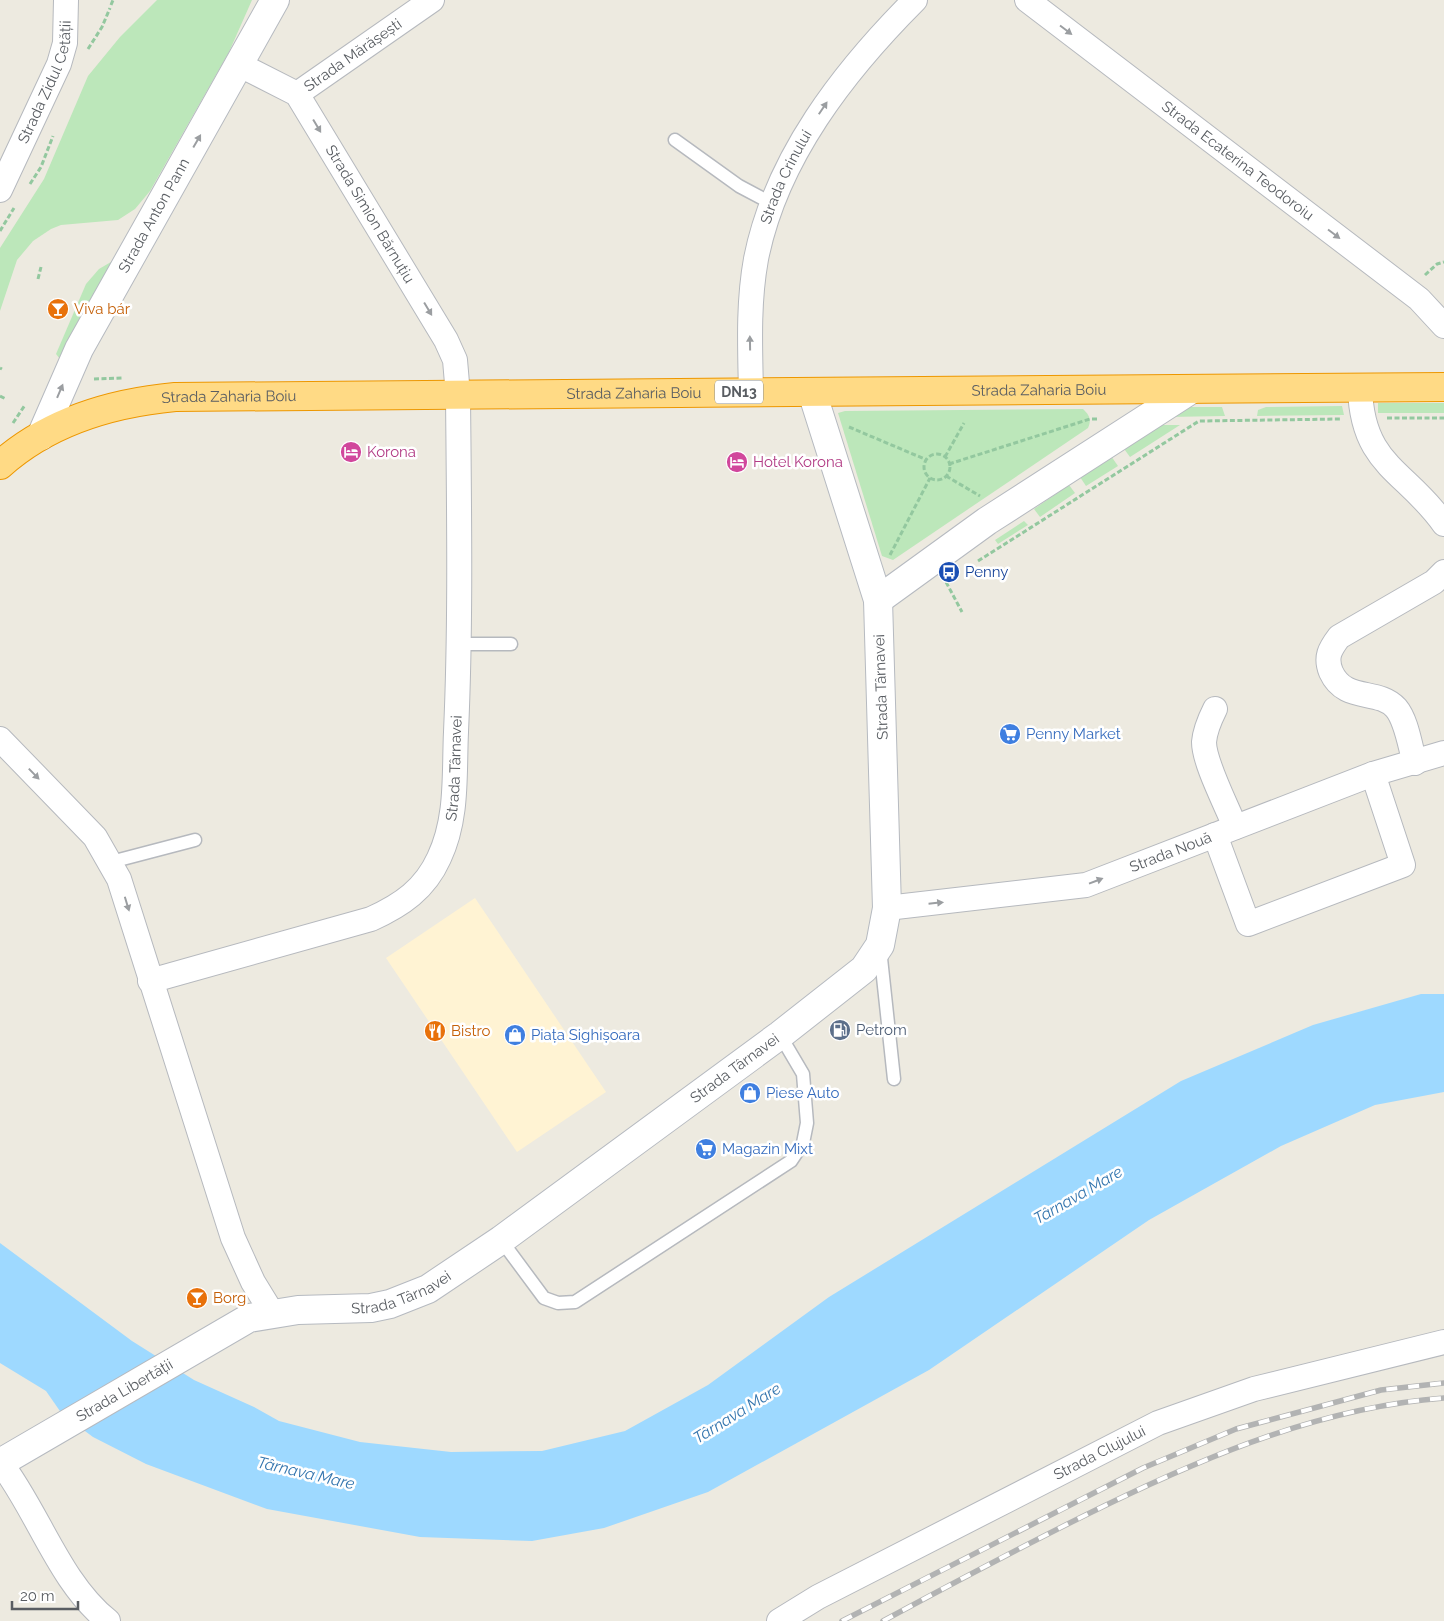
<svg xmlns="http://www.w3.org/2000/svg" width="1444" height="1621" font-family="Raleway,sans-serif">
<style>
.commercial{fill:#fff3d3}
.green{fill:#bce7ba}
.water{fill:#9ed9ff}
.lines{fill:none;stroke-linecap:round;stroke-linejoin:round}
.lane-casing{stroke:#b6b9be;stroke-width:15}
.street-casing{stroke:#b6b9be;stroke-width:26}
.secondary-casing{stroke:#b6bac0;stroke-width:30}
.highway-casing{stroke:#ed9700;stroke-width:30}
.path{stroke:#93c89f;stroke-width:3;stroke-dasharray:5 2.5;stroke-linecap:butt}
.lane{stroke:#fff;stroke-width:12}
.street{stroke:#fff;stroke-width:24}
.secondary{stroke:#fff;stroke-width:28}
.highway{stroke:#ffda85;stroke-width:28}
.rail-casing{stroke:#b2b3b3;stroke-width:5.5}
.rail{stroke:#fff;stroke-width:4;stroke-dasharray:11;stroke-linecap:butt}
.oneway{fill:#9b9ea1}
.labels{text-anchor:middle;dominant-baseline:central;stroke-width:5;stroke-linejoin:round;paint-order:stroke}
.shield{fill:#fff;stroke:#8b8e91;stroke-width:1}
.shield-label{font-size:14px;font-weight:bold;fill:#595d62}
.street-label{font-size:15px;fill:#595d62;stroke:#fff}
.food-label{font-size:15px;fill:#c56008;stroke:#fff;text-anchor:start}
.hotel-label{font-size:15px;fill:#b23c85;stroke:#fff;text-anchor:start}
.transit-label{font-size:15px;fill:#164399;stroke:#fff;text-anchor:start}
.shop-label{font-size:15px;fill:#366cbe;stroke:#fff;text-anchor:start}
.service-label{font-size:15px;fill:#4e5e75;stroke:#fff;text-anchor:start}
.water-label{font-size:16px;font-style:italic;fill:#3375ae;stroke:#fff}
</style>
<rect width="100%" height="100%" fill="#edeae0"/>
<path class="commercial" d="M 475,898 L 606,1092 L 517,1152 L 386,958 Z"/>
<g class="green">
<path d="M 157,0 L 252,0 L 229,52 L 150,191 L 135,209 L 118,220 L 61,225 L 51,229 L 33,241 L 17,260 L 0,311 L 0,248 L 44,179 L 88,76 L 120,37 Z"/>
<path d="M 116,259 L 60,359 L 56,354 L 86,284 L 99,269 Z"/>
<rect x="1378" y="403" width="66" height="10"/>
<path d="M 1342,406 L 1344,415 L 1257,416 L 1258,410 L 1266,407 Z"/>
<path d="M 1183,407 L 1222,407 L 1225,416 L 1168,417 Z"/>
<path d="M 1083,409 C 1089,415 1092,419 1088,428 L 893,560 L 882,556 L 838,413 L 845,411 Z"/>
<path d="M 1153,425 L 1180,425 L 1130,457 L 1122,446 Z"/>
<path d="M 1111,456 L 1118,466 L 1086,486 L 1080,477 Z"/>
<path d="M 1069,485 L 1075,493 L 1040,517 L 1034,509 Z"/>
<path d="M 1024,521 L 1028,525 L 998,544 L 995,540 Z"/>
</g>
<path class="water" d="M 1421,994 L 1444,994 L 1444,1092 L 1375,1105 L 1281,1146 L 1149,1220 L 929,1370 L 708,1492 L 604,1528 L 532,1541 L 420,1537 L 267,1509 L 146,1464 L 93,1437 L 62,1414 L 46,1391 L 0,1363 L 0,1243 L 132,1341 L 194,1380 L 254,1407 L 279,1421 L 360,1442 L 451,1452 L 542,1451 L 625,1431 L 708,1385 L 829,1297 L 1181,1081 L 1313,1025 Z"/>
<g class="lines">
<g class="lane-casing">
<g id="lane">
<path d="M 675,140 L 739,186 L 773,204"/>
<path d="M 460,644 L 511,644"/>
<path d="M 111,862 L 195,840"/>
<path d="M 880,949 L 894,1079"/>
<path d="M 501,1240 L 544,1298 L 558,1303 L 575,1302 L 791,1161 L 803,1143 L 807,1123 L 803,1074 L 780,1035"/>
</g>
</g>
<g class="street-casing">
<g id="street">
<path id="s1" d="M 1027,0 L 1419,299 L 1444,326"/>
<path id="s2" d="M 297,94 L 432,0"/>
<path id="s3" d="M 0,190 L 59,64 L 65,43 L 66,0"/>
<path d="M 1360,388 C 1362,466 1406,470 1444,524"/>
<path id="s4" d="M 751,392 C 750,347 748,303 756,259 C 776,158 844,71 915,0"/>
<path d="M 1215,709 C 1210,719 1205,730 1204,742 C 1204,763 1227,806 1235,827"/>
<path d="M 0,739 L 95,837 L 119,879 L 233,1238 L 253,1282 L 272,1313"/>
<path d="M 1415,763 C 1410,747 1407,721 1396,708 C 1378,688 1345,703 1331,672 C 1325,657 1330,649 1339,637 L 1434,582 L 1444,572"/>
<path d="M 1215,835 L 1248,924 L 1403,865 L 1373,774"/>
<path id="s5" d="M 887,908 L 1086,885 L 1373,774 L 1444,753"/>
<path id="s6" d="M 150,981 L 371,919 C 402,905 425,889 439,858 C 458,818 454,774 456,732 C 461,620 459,508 458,395 L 455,360 L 446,340 L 297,94 L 240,65"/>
<path d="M 0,1462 C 38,1511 59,1582 108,1621"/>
<path id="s7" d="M 779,1621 L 818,1597 L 1158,1423 L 1254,1389 L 1444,1342"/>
</g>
</g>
<g class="secondary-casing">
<g id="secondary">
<path id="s8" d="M 41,436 L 79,349 L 275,0"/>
<path d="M 878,600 L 987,521 L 1192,389"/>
<path id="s9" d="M 0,1463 L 249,1318 L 298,1310 L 371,1308 L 390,1304 L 428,1289 L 501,1240 L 780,1035 L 864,969 L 880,945 L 887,908 L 878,600 L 812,392"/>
</g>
</g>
<g class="highway-casing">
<g id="highway">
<path id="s10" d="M 0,465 C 49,421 111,403 175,397 L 1444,387"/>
</g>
</g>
<g class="path">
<path d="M 111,5 L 113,0"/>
<path d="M 88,49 L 102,27 L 110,8"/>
<path d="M 30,184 L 41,167 L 53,136"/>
<path d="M 0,231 L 14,208"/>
<path d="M 1425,275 L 1437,264 L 1444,262"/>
<path d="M 38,279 L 41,267"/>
<path d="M 0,368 L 2,369"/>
<path d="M 94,379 L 122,378"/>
<path d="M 0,396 L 6,399"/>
<path d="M 1387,418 L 1444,418"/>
<path d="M 13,423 L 25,405"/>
<path d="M 849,427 L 927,460"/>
<circle cx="937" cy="467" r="13"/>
<path d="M 945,457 L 964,423"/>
<path d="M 949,464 L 1090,419 L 1098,419"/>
<path d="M 946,476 L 980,496"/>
<path d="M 890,555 L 930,478"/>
<path d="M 978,561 L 1199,421 L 1341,419"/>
<path d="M 946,582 L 962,612"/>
</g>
<use href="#lane" class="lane"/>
<use href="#street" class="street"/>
<use href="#secondary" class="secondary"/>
<use href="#highway" class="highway"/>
<g class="rail-casing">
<g id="rail">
<path d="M 842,1621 L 1143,1468 L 1236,1429 L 1381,1390 L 1444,1383"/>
<path d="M 883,1621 C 957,1581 1030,1542 1104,1506 C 1211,1454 1324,1407 1444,1398"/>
</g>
</g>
<use href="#rail" class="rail"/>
</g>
<defs><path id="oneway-solid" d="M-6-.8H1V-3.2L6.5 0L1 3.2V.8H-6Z" transform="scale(1.25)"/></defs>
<g class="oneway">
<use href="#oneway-solid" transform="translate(1066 30) rotate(37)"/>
<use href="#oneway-solid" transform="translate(823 108) rotate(-56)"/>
<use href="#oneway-solid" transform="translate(317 126) rotate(59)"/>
<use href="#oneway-solid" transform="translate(197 141) rotate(-60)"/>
<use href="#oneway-solid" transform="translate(1334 234) rotate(37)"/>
<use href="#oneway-solid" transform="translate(428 309) rotate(59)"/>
<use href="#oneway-solid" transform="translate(750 343) rotate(-91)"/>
<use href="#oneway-solid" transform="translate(60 391) rotate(-67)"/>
<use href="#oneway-solid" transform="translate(34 774) rotate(46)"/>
<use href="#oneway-solid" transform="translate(1096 881) rotate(-21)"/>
<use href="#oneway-solid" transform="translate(936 903) rotate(-6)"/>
<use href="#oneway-solid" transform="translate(127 904) rotate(73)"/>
</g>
<defs>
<g id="bar-disc" transform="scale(1.125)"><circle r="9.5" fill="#e8710a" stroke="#fff"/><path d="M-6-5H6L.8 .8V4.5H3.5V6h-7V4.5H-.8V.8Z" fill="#fff"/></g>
<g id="hotel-disc" transform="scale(1.125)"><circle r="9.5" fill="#d1479c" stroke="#fff"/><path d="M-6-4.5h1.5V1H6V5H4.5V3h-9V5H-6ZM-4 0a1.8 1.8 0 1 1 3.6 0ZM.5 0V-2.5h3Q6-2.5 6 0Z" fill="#fff"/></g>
<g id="bus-disc" transform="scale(1.125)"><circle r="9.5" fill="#1a4fb4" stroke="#fff"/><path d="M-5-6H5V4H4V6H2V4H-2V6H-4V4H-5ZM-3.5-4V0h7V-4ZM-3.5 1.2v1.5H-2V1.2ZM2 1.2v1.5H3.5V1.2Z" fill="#fff"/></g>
<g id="supermarket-disc" transform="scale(1.125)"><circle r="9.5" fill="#3f7fe0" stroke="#fff"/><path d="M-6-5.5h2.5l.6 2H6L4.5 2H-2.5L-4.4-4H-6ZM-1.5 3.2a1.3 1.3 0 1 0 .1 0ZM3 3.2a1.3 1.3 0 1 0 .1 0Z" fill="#fff"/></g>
<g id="fuel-disc" transform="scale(1.125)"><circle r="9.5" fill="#5c6f8a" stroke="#fff"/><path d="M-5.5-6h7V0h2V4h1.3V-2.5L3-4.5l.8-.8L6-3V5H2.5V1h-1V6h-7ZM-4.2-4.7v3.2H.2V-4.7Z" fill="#fff"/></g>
<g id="restaurant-disc" transform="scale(1.125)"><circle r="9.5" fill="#e8710a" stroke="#fff"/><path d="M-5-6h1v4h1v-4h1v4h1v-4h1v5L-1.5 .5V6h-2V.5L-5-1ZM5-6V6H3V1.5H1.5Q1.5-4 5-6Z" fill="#fff"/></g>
<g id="shop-disc" transform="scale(1.125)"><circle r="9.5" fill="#3f7fe0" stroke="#fff"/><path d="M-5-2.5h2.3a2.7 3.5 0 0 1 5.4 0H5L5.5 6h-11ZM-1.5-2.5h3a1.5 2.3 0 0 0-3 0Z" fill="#fff"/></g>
</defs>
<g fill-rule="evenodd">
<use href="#bar-disc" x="58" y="309"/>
<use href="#hotel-disc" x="351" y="452"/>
<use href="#hotel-disc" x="737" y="462"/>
<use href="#bus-disc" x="949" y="572"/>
<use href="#supermarket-disc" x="1010" y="734"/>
<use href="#fuel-disc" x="840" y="1030"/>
<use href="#restaurant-disc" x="435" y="1031"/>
<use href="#shop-disc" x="515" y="1035"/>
<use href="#shop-disc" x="750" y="1093"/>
<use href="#supermarket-disc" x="706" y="1149"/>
<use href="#bar-disc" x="197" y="1298"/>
</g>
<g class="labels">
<rect class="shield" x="715" y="380.5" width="48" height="23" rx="4"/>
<g class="shield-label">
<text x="739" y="392">DN13</text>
</g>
<g class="street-label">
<text stroke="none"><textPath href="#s2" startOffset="68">Strada Mărășești</textPath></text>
<text stroke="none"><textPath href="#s3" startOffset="118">Strada Zidul Cetății</textPath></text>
<text stroke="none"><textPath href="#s1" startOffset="265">Strada Ecaterina Teodoroiu</textPath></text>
<text stroke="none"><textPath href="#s4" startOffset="221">Strada Crinului</textPath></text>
<text transform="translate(370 214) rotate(59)">Strada Simion Bărnuțiu</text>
<text stroke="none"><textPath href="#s8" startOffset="248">Strada Anton Pann</textPath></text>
<text stroke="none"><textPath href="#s10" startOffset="1055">Strada Zaharia Boiu</textPath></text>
<text stroke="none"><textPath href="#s10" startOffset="650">Strada Zaharia Boiu</textPath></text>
<text stroke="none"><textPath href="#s10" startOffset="245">Strada Zaharia Boiu</textPath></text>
<text transform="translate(881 687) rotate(-92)">Strada Târnavei</text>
<text stroke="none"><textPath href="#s6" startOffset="415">Strada Târnavei</textPath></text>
<text stroke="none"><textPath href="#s5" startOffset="291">Strada Nouă</textPath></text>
<text stroke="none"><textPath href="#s9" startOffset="849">Strada Târnavei</textPath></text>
<text stroke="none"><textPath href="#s9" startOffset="444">Strada Târnavei</textPath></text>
<text stroke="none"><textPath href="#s9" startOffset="144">Strada Libertății</textPath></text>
<text stroke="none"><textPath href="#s7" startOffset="362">Strada Clujului</textPath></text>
</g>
<g class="food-label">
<text x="74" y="309">Viva bár</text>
<text x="451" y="1031">Bistro</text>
<text x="213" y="1298">Borg</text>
</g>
<g class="hotel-label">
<text x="367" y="452">Korona</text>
<text x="753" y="462">Hotel Korona</text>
</g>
<g class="transit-label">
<text x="965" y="572">Penny</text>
</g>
<g class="shop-label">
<text x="1026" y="734">Penny Market</text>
<text x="531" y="1035">Piața Sighișoara</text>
<text x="766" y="1093">Piese Auto</text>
<text x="722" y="1149">Magazin Mixt</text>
</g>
<g class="service-label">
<text x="856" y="1030">Petrom</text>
</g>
<g class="water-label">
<text transform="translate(1078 1195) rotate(-30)">Târnava Mare</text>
<text transform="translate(737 1413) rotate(-32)">Târnava Mare</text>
<text transform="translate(306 1473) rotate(13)">Târnava Mare</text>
</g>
</g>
<path d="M12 1601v8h66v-8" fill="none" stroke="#595d62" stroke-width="2.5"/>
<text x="20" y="1601" font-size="15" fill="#595d62" stroke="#ffffff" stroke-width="4" paint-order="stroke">20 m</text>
</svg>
